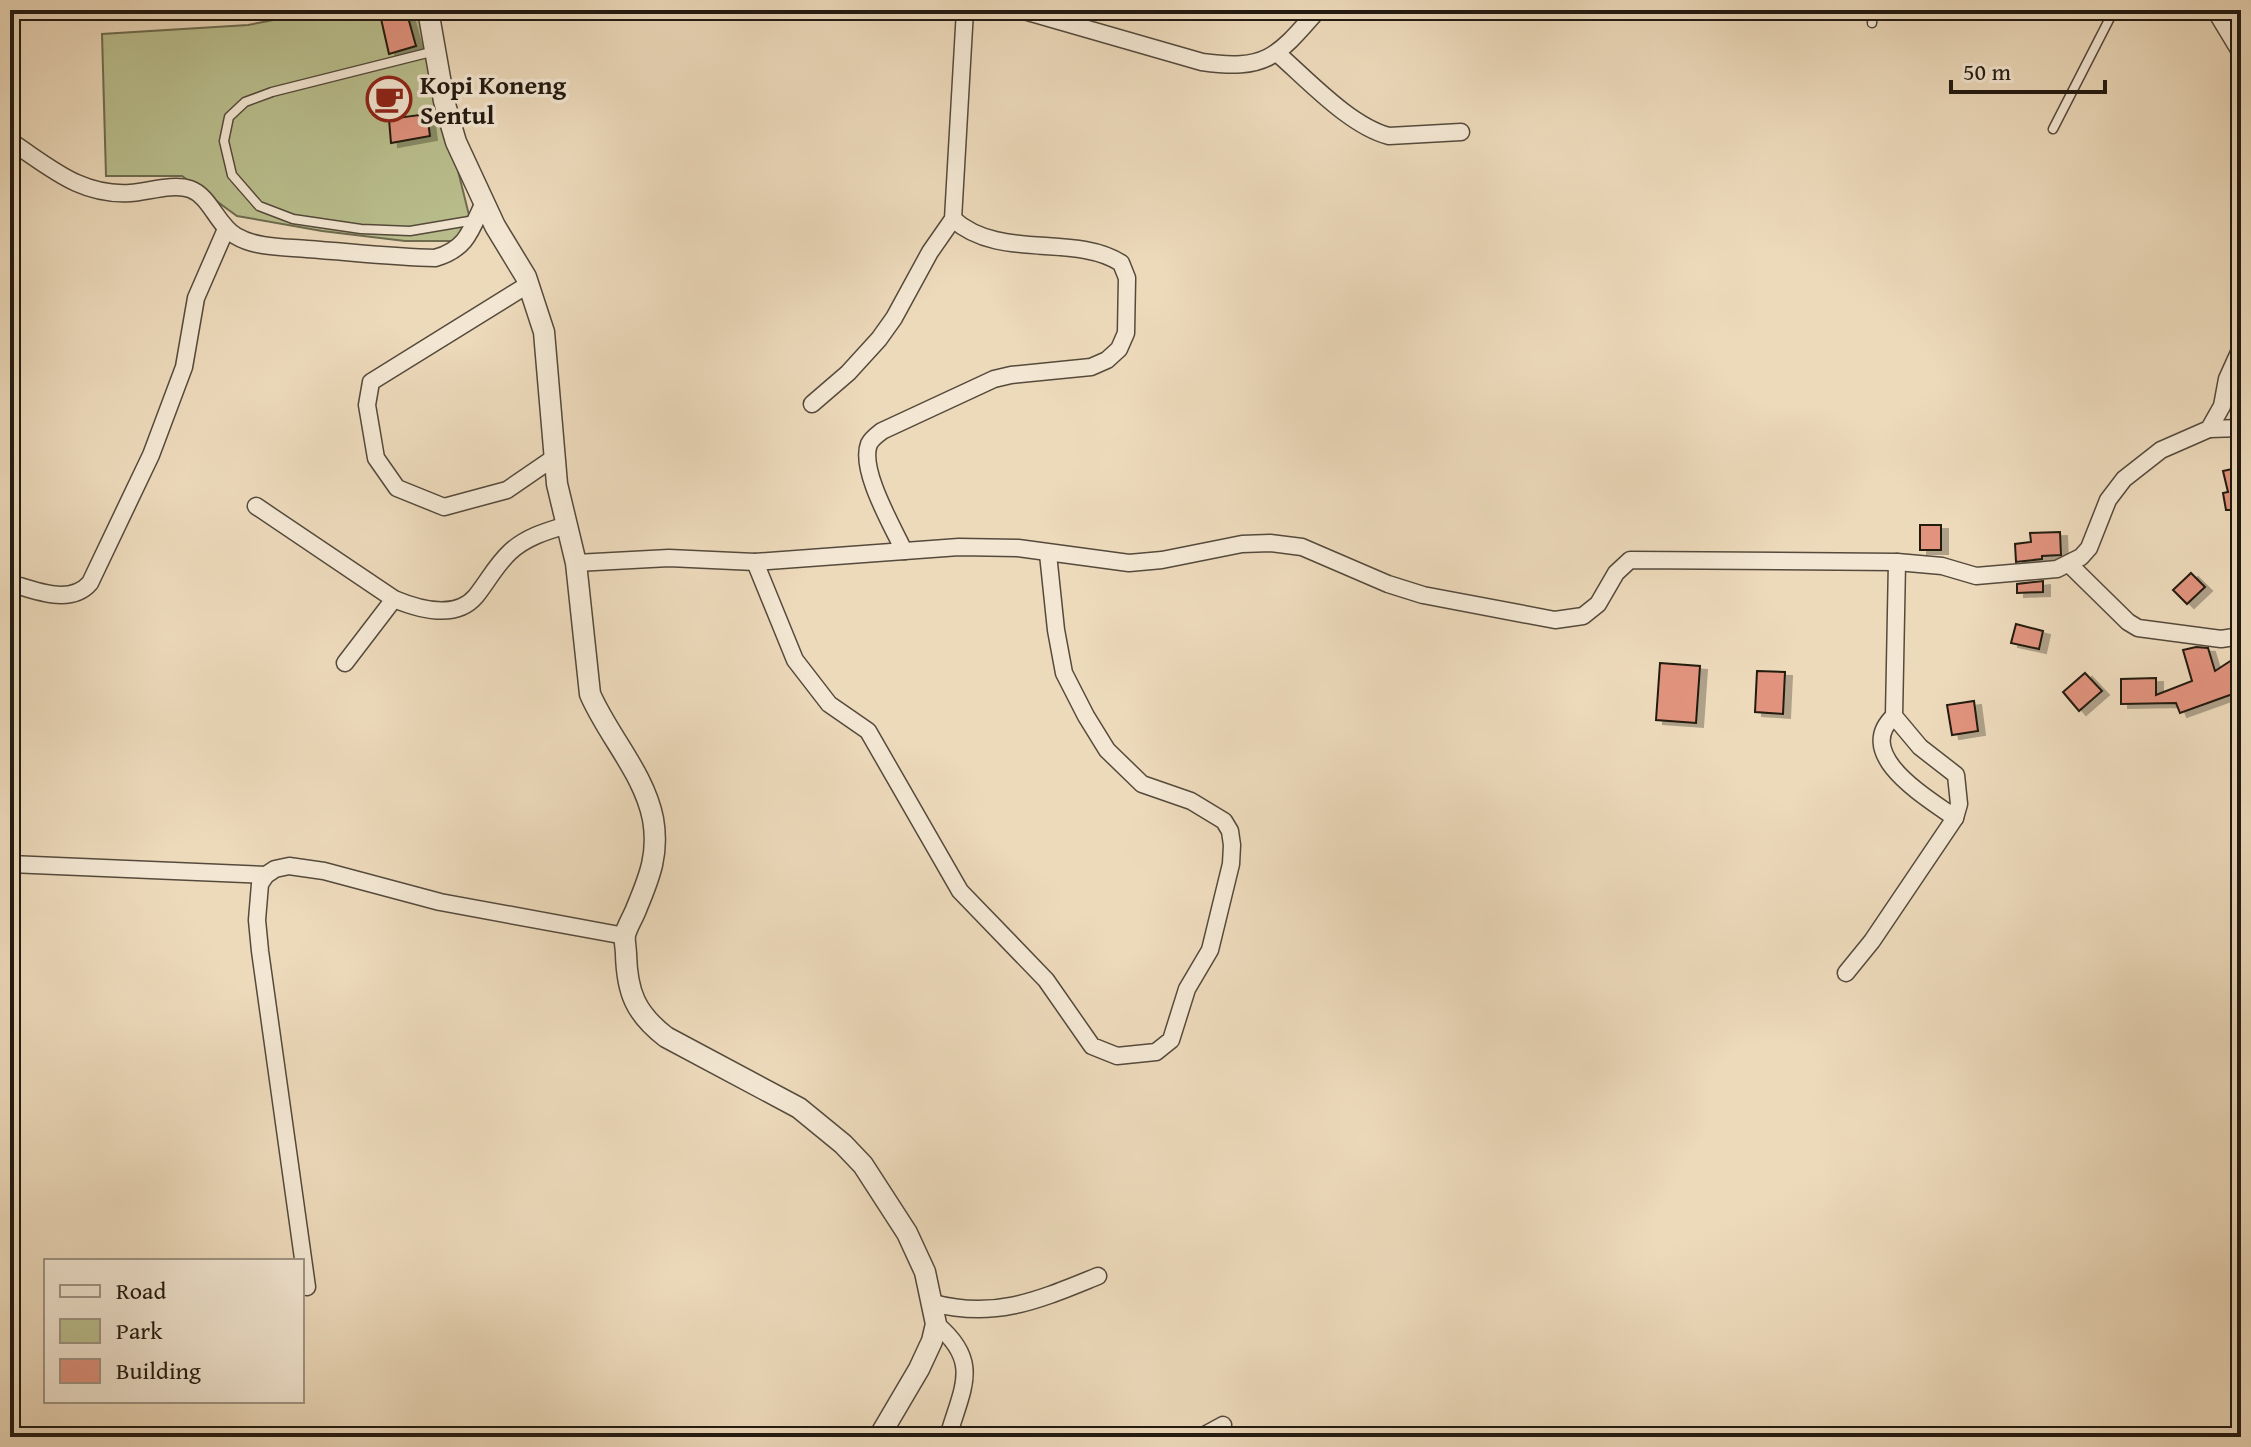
<svg xmlns="http://www.w3.org/2000/svg" width="2251" height="1447" font-family="'Gentium Book Plus',serif">
<style>
.green{fill:#babf8e;stroke:#6e6c50;stroke-width:2}
.building{fill:#e1937e;stroke:#221a11;stroke-width:2;filter:url(#shadow)}
.lines{fill:none;stroke-linecap:round;stroke-linejoin:round}
.service-casing{stroke:#554a3c;stroke-width:11}
.minor-casing{stroke:#554a3c;stroke-width:19}
.tertiary-casing{stroke:#554a3c;stroke-width:23}
.service{stroke:#f3e7d3;stroke-width:8}
.minor{stroke:#f3e7d3;stroke-width:16}
.tertiary{stroke:#f3e7d3;stroke-width:20}
.labels{text-anchor:middle;dominant-baseline:central;stroke-width:7;stroke-linejoin:round;paint-order:stroke}
.poi-label{font-size:26px;font-weight:bold;fill:#221a11;stroke:#f3e7d3;text-anchor:start}
</style>
<defs>
<filter id="shadow"><feDropShadow dx="7" dy="4" stdDeviation="0" flood-color="#0004"/></filter>
</defs>
<rect width="100%" height="100%" fill="#eddabb"/>
<filter id="stains"><feTurbulence type="fractalNoise" baseFrequency=".0025" numOctaves="4"/><feColorMatrix values="0 0 0 0 .2 0 0 0 0 .09 0 0 0 0 .02 0 0 0 .5 -.17"/></filter>
<radialGradient id="worn" r=".72"><stop offset=".6" stop-color="#630" stop-opacity="0"/><stop offset="1" stop-color="#630" stop-opacity=".3"/></radialGradient>
<path class="green" d="M 326,10 L 418,10 L 469,215 L 455,241 L 405,241 L 322,231 L 237,216 L 182,176 L 106,176 L 102,34 L 248,25 Z"/>
<g class="building">
<path d="M 379,10 L 406,10 L 416,46 L 389,54 Z"/>
<path d="M 427,114 L 430,136 L 391,143 L 389,119 Z"/>
<path d="M 2241,467 L 2241,518 L 2234,518 L 2232,510 L 2226,510 L 2223,493 L 2228,492 L 2223,471 Z"/>
<rect x="1920" y="525" width="21" height="25"/>
<path d="M 2060,532 L 2061,555 L 2042,556 L 2042,559 L 2016,562 L 2015,544 L 2031,542 L 2030,533 Z"/>
<path d="M 2191,573 L 2205,587 L 2187,604 L 2173,590 Z"/>
<path d="M 2043,581 L 2043,592 L 2017,593 L 2017,584 Z"/>
<path d="M 2016,624 L 2043,631 L 2039,649 L 2011,643 Z"/>
<path d="M 2196,647 L 2208,648 L 2215,671 L 2241,654 L 2241,691 L 2180,713 L 2176,703 L 2121,704 L 2121,679 L 2156,678 L 2156,695 L 2192,681 L 2183,650 Z"/>
<path d="M 1660,663 L 1700,666 L 1696,723 L 1656,720 Z"/>
<path d="M 1757,671 L 1785,672 L 1783,714 L 1755,712 Z"/>
<path d="M 2085,673 L 2102,691 L 2079,711 L 2063,692 Z"/>
<path d="M 1974,701 L 1978,731 L 1952,735 L 1947,705 Z"/>
</g>
<g class="lines">
<g class="service-casing">
<g id="service">
<path d="M 1872,23 L 1873,10"/>
<path d="M 435,51 L 272,92 L 245,102 L 229,117 L 224,141 L 232,175 L 259,206 L 293,219 L 361,229 L 410,231 L 475,220"/>
<path d="M 2053,129 L 2114,10"/>
</g>
</g>
<g class="minor-casing">
<g id="minor">
<path d="M 1021,10 L 1202,62 C 1266,71 1277,57 1318,10"/>
<path d="M 2215,10 L 2241,53"/>
<path d="M 1278,54 C 1308,80 1350,126 1389,136 L 1461,132"/>
<path d="M 10,141 C 50,167 80,196 130,193 C 147,192 173,183 190,189 C 210,196 217,225 236,236 C 256,248 285,247 307,249 C 350,252 392,257 435,258 C 467,249 471,230 484,202"/>
<path d="M 529,284 L 371,382 L 367,405 L 376,458 L 397,488 L 444,507 L 507,490 L 555,457"/>
<path d="M 812,404 L 848,373 L 879,339 L 894,318 L 930,252 L 953,219 L 965,10"/>
<path d="M 2209,429 L 2241,428"/>
<path d="M 256,506 L 394,599 C 418,609 456,620 476,596 C 488,581 496,565 510,552 C 526,537 547,531 567,525"/>
<path d="M 904,551 C 893,527 859,470 869,444 C 872,438 877,435 882,431 L 994,379 L 1011,375 L 1091,367 L 1107,360 L 1119,349 L 1126,333 L 1127,278 L 1121,263 C 1075,233 999,261 953,219"/>
<path d="M 755,562 L 795,660 L 829,704 L 868,731 L 960,891 L 1046,980 L 1092,1046 L 1117,1056 L 1156,1052 L 1171,1040 L 1187,989 L 1210,950 L 1231,864 L 1232,845 L 1230,831 L 1224,821 L 1191,801 L 1142,784 L 1107,750 L 1086,716 L 1064,673 L 1056,630 L 1048,554"/>
<path d="M 576,563 L 669,558 L 755,562 L 959,547 L 1018,548 L 1129,563 L 1162,560 L 1242,544 L 1270,543 L 1302,547 L 1388,584 L 1423,595 L 1555,620 L 1583,616 L 1598,604 L 1616,573 L 1630,560 L 1897,562 L 1942,566 L 1976,576 L 2057,569 L 2081,557 L 2089,548 L 2108,500 L 2124,479 L 2161,450 L 2209,429 L 2222,406 L 2227,379 L 2241,348"/>
<path d="M 2069,564 L 2128,622 L 2138,628 L 2221,639 L 2241,636"/>
<path d="M 10,583 C 34,590 70,606 90,583 L 151,455 L 184,367 L 196,298 L 226,229"/>
<path d="M 345,663 L 394,599"/>
<path d="M 1894,716 C 1852,755 1928,798 1955,818"/>
<path d="M 10,864 L 266,875"/>
<path d="M 1846,973 L 1872,941 L 1955,818 L 1959,804 L 1956,775 L 1920,747 L 1894,716 L 1897,562"/>
<path d="M 307,1287 L 260,951 L 257,920 L 260,884 L 266,875 L 275,869 L 289,866 L 324,871 L 440,902 L 625,936"/>
<path d="M 933,1303 C 996,1320 1041,1299 1098,1276"/>
<path d="M 936,1324 C 982,1362 962,1388 948,1437"/>
<path d="M 1201,1437 L 1223,1425"/>
</g>
</g>
<g class="tertiary-casing">
<path id="tertiary" d="M 428,10 L 444,101 L 456,142 L 495,226 L 526,277 L 544,332 L 557,484 L 576,563 L 590,694 C 608,736 644,773 653,819 C 659,853 650,876 637,907 C 634,916 627,926 625,935 C 624,941 626,948 626,954 C 627,992 635,1013 666,1037 L 799,1108 L 843,1144 L 863,1165 L 907,1233 L 925,1272 L 936,1324 L 932,1341 L 919,1369 L 879,1437"/>
</g>
<use href="#service" class="service"/>
<use href="#minor" class="minor"/>
<use href="#tertiary" class="tertiary"/>
</g>
<defs>
<g id="cafe-ring" transform="scale(2.3)"><circle r="9.5" fill="#f3e7d3" stroke="#8f2418" stroke-width="1.5"/><path d="M-5.5-4.5H6V0H3Q3 3.5 0 3.5H-2.5Q-5.5 3.5-5.5 0ZM3-3.2v2h1.7v-2ZM-6 4.5H4V6H-6Z" fill="#8f2418"/></g>
</defs>
<g fill-rule="evenodd">
<use href="#cafe-ring" x="389" y="99"/>
</g>
<g class="labels">
<g class="poi-label">
<text x="420" y="84">Kopi Koneng<tspan x="420" dy="30">Sentul</tspan></text>
</g>
</g>
<rect width="2251" height="1447" fill="none" stroke="#eddabb" stroke-width="40"/>
<rect x="12" y="12" width="2227" height="1423" fill="none" stroke="#221a11" stroke-width="4"/>
<rect x="20" y="20" width="2211" height="1407" fill="none" stroke="#221a11" stroke-width="2"/>
<rect x="44" y="1259" width="260" height="144" fill="#f3e7d3" stroke="#9f9585" stroke-width="2"/>
<rect x="60" y="1285" width="40" height="12" fill="#f3e7d3" stroke="#9f9585" stroke-width="2"/>
<text x="116" y="1299" font-size="24" fill="#221a11">Road</text>
<rect x="60" y="1319" width="40" height="24" fill="#babf8e" stroke="#9f9585" stroke-width="2"/>
<text x="116" y="1339" font-size="24" fill="#221a11">Park</text>
<rect x="60" y="1359" width="40" height="24" fill="#e1937e" stroke="#9f9585" stroke-width="2"/>
<text x="116" y="1379" font-size="24" fill="#221a11">Building</text>
<path d="M1951 80v12h154v-12" fill="none" stroke="#221a11" stroke-width="4"/>
<text x="1963" y="80" font-size="24" fill="#221a11" stroke="#f3e7d3" stroke-width="6" paint-order="stroke">50 m</text>
<rect width="100%" height="100%" filter="url(#stains)"/>
<rect width="100%" height="100%" fill="url(#worn)"/>
</svg>
